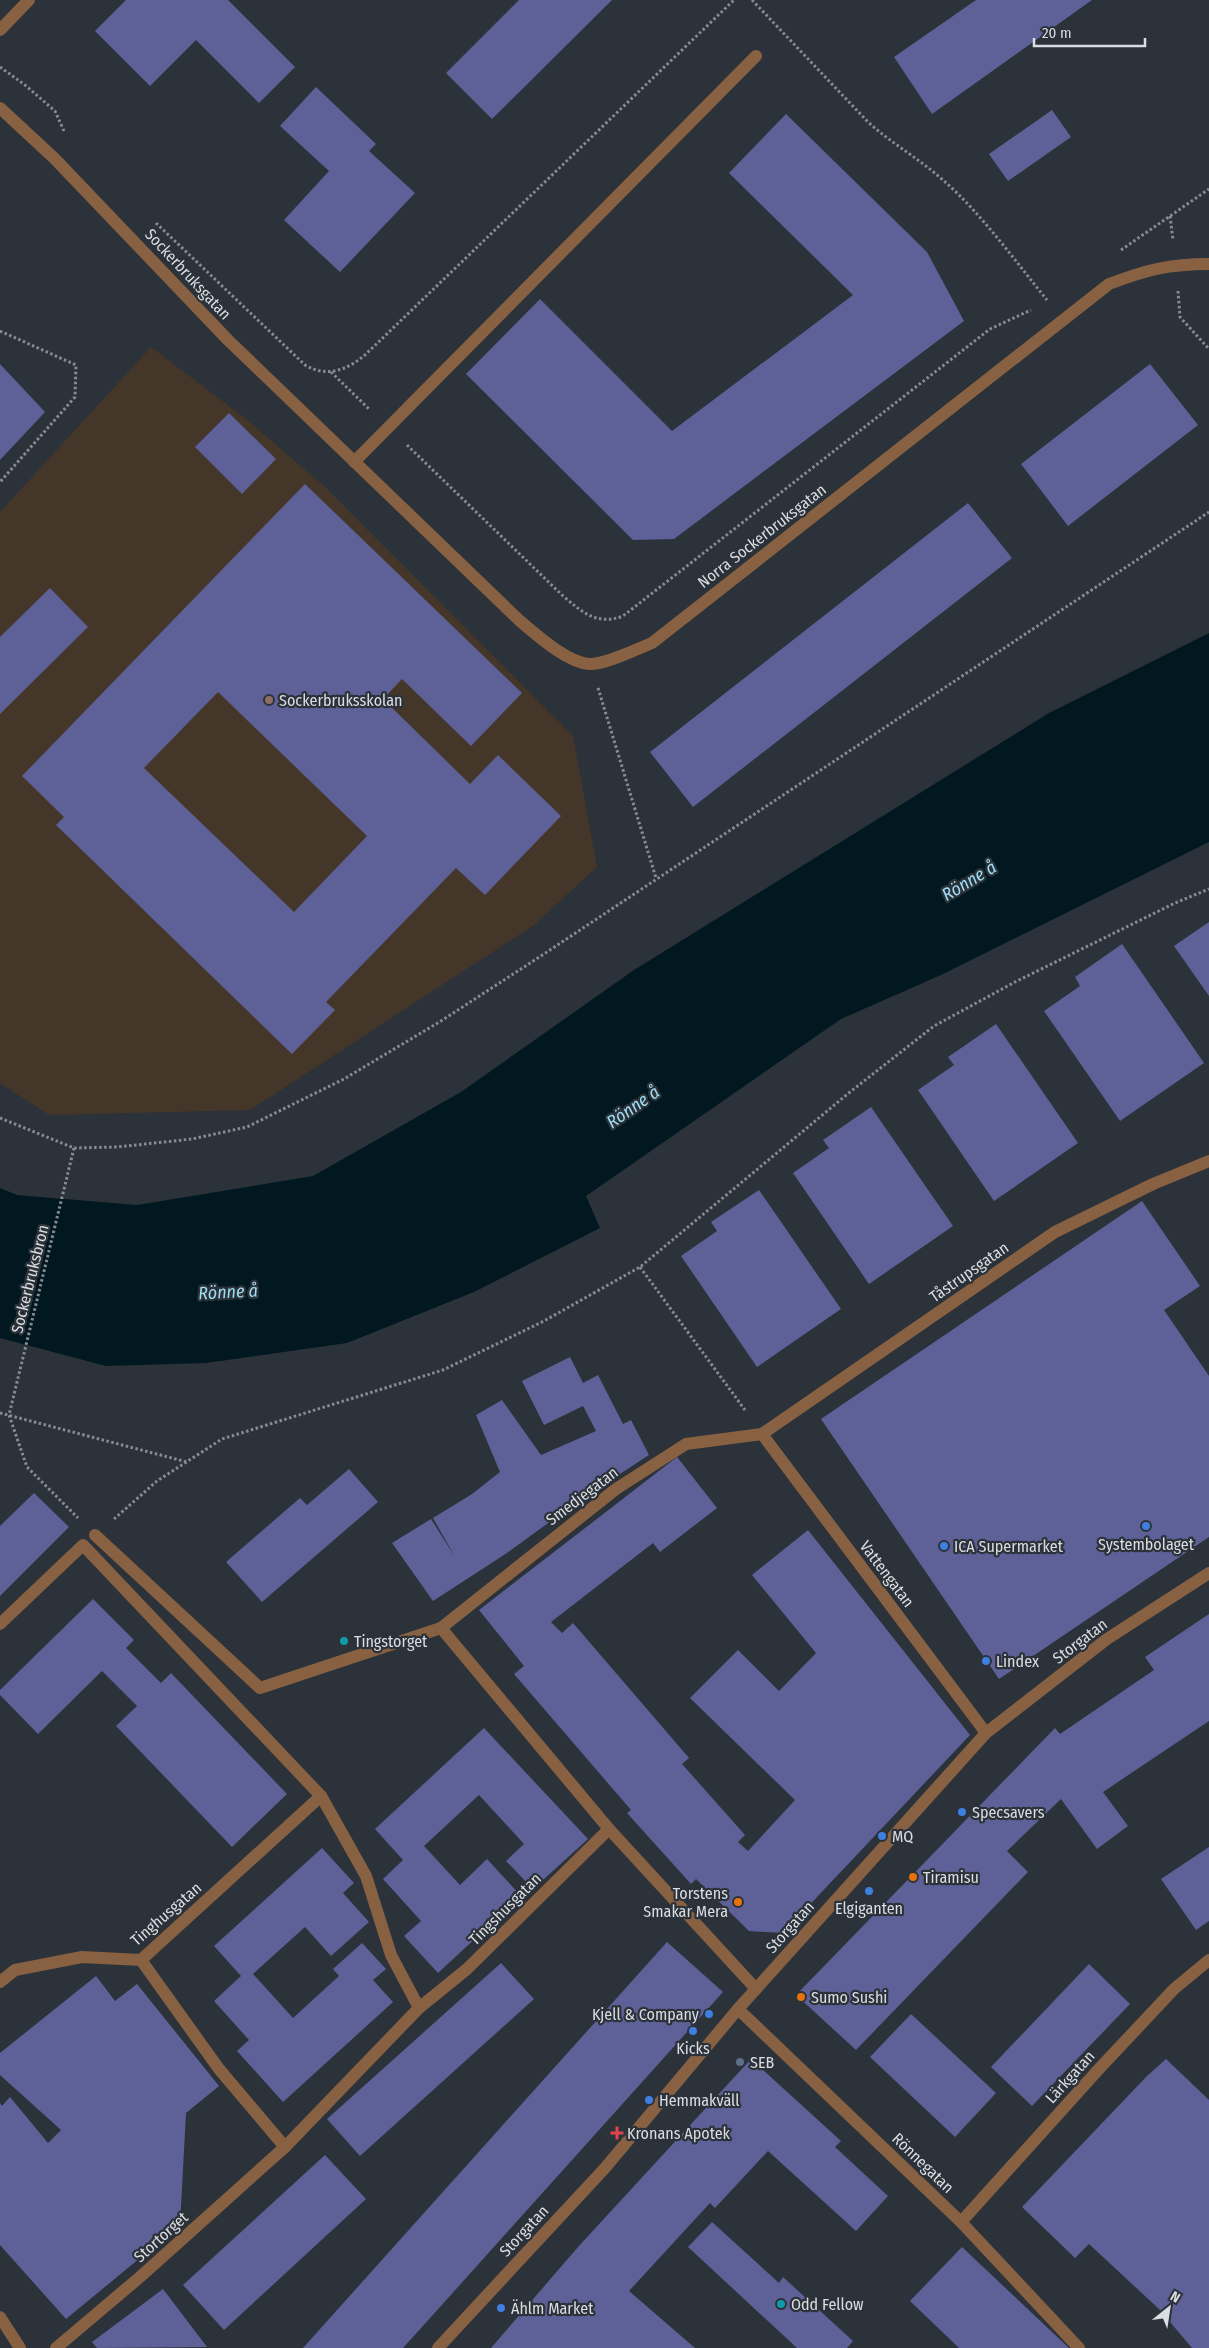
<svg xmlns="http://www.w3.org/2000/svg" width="1209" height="2348" font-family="'Fira Sans Condensed',sans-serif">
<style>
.education{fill:#443629}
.water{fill:#011821}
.building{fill:#5d6198;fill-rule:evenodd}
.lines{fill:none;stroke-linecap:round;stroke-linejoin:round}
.path{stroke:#888c92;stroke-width:3;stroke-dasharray:2.5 2.5;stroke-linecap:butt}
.minor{stroke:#876142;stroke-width:12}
.education-dot{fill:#8d6e63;stroke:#2c3239;stroke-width:2}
.shop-dot{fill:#3f7fe0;stroke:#2c3239;stroke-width:2}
.culture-dot{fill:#0f9aa8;stroke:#2c3239;stroke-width:2}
.food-dot{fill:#e8710a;stroke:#2c3239;stroke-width:2}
.service-dot{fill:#5c6f8a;stroke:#2c3239;stroke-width:2}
.health-dot{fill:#e0444e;stroke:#2c3239;stroke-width:2}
.labels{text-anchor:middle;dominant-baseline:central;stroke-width:4.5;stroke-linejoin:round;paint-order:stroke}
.street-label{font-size:16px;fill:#dadde2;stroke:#2c3239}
.poi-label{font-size:16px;fill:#dadde2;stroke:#2c3239;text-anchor:start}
.water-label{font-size:18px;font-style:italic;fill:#9fddf4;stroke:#2c3239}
</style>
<rect width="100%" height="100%" fill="#2c3239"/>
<path class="education" d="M 151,347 L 245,418 L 323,485 L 573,736 L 597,867 L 534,925 L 250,1110 L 49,1115 L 0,1083 L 0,512 Z"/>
<path class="water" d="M 1209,633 L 1209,842 L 941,975 L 841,1019 L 586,1196 L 600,1228 L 474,1292 L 347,1343 L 206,1363 L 106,1366 L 0,1338 L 0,1188 L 17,1195 L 137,1205 L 313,1176 L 461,1092 L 634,970 L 1049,713 Z"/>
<g class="building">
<path d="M 126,0 L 228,0 L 295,67 L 259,103 L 196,40 L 150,86 L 95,31 Z"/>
<path d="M 519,0 L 612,0 L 492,119 L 446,73 Z"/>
<path d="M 976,0 L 1092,0 L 932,114 L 894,57 Z"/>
<path d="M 316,87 L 376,144 L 369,151 L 415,193 L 340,272 L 284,220 L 329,171 L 280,126 Z"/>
<path d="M 1052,110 L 1071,137 L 1008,181 L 989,154 Z"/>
<path d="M 786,114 L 927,252 L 964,321 L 674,539 L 633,540 L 466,374 L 540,299 L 672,431 L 853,295 L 729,173 Z"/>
<path d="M 0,364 L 45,412 L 0,460 Z"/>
<path d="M 1150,364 L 1198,425 L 1068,526 L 1021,464 Z"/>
<path d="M 229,413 L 276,459 L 242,494 L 195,447 Z"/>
<path d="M 305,484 L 522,693 L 471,746 L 402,679 L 383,699 L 470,784 L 498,755 L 561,816 L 485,895 L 456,868 L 326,1002 L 335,1010 L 292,1054 L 56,825 L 64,817 L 22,776 ZM 218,692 L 367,836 L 294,912 L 144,768 Z"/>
<path d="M 968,503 L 1012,558 L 693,807 L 650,752 Z"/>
<path d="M 50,588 L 88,627 L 0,714 L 0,637 Z"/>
<path d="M 1209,922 L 1209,996 L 1174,946 Z"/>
<path d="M 1122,944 L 1204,1063 L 1120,1121 L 1044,1011 L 1080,986 L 1075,977 Z"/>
<path d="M 996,1024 L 1078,1143 L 994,1201 L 918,1090 L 954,1065 L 948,1057 Z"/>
<path d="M 871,1107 L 953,1226 L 869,1284 L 793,1173 L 829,1148 L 823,1140 Z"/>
<path d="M 759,1190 L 841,1309 L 757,1367 L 681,1256 L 717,1231 L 711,1222 Z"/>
<path d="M 1142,1201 L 1200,1286 L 1164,1310 L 1209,1376 L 1209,1537 L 999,1679 L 821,1419 Z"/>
<path d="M 570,1357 L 583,1383 L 598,1375 L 623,1424 L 631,1420 L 649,1455 L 577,1502 L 507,1553 L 433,1601 L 392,1543 L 431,1519 L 455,1557 L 433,1518 L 472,1494 L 500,1472 L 476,1415 L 502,1400 L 541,1455 L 596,1431 L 583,1406 L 544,1425 L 522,1381 Z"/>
<path d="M 677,1457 L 717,1508 L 660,1552 L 653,1543 L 551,1622 L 562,1633 L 573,1623 L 689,1758 L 682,1764 L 745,1835 L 738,1842 L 748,1851 L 795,1800 L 690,1698 L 738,1650 L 779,1691 L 816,1653 L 752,1575 L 808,1530 L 970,1735 L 783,1933 L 749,1931 L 696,1879 L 691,1884 L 627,1813 L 631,1810 L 514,1674 L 524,1666 L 479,1610 Z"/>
<path d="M 349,1469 L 378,1502 L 262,1602 L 226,1562 L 300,1498 L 307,1505 Z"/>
<path d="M 34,1493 L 69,1527 L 0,1596 L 0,1526 Z"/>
<path d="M 93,1599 L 134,1640 L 126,1648 L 161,1683 L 171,1673 L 287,1794 L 232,1847 L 116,1726 L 137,1706 L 102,1671 L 38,1734 L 0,1695 L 0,1690 Z"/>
<path d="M 1209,1614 L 1209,1721 L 1103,1792 L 1128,1826 L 1097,1849 L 1061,1799 L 1007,1851 L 1028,1872 L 856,2050 L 796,1995 L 1055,1728 L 1060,1734 L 1154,1670 L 1145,1657 Z"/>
<path d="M 484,1728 L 588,1839 L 533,1889 L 506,1861 L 524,1844 L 479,1795 L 424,1846 L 460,1885 L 487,1859 L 521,1896 L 438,1973 L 404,1936 L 421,1921 L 383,1879 L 403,1860 L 375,1829 Z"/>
<path d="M 1209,1847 L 1209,1921 L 1196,1930 L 1161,1879 Z"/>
<path d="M 322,1848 L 354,1883 L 343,1893 L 369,1922 L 331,1956 L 305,1927 L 253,1974 L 293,2018 L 339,1976 L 333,1969 L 362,1943 L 386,1969 L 373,1980 L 393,2002 L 283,2102 L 237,2051 L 249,2040 L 214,2001 L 241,1976 L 214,1946 Z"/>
<path d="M 667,1942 L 723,1992 L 449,2297 L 403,2348 L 303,2348 Z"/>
<path d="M 501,1963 L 534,1999 L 360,2156 L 327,2119 Z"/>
<path d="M 1089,1964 L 1130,2004 L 1032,2106 L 991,2067 Z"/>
<path d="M 96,1976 L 115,2001 L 137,1984 L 219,2086 L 186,2113 L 180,2225 L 66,2319 L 0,2245 L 0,2103 L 2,2106 L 10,2097 L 48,2143 L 61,2130 L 0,2075 L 0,2053 Z"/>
<path d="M 911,2014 L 996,2093 L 955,2137 L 870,2057 Z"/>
<path d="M 751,2059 L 841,2141 L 835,2147 L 888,2196 L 856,2231 L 768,2151 L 715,2208 L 710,2203 L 629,2291 L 695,2348 L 491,2348 L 578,2247 Z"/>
<path d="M 1166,2059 L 1209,2100 L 1209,2348 L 1192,2348 L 1159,2309 L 1089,2244 L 1075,2258 L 1022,2207 L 1147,2076 Z"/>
<path d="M 325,2155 L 366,2199 L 224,2330 L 183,2285 Z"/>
<path d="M 712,2222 L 779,2283 L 783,2277 L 853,2341 L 847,2348 L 797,2348 L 688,2247 Z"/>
<path d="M 962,2247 L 1069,2348 L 959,2348 L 910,2301 Z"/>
<path d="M 163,2289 L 207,2347 L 97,2348 L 92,2342 Z"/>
</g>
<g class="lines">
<g class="path">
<path d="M 752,0 L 868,122 C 892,144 920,159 944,181 C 980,212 1016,262 1047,300"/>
<path d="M 0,67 L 25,85 L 55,111 L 64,131"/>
<path d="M 1170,216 L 1173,240"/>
<path d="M 156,223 L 305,365 C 327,378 347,370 365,355 L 734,0"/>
<path d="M 1121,250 L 1209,189"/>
<path d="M 1178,291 L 1180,317 L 1209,349"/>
<path d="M 0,331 L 76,365 L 75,397 L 0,482"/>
<path d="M 331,372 L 370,410"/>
<path d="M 407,445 L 563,596 C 582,612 597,626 623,616 L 990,329 L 1031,310"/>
<path d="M 598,688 L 656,878"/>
<path d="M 0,1118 L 74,1148 L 117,1147 L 192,1139 L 247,1127 L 344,1079 L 441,1021 L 547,952 L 1209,512"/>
<path d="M 74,1148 L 9,1415 L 27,1467 L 78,1518"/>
<path d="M 640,1267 L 745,1410"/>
<path d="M 0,1413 L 187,1462"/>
<path d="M 114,1519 L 157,1481 L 222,1439 L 443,1370 L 544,1321 L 640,1267 L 850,1092 L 934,1026 L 1015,982 L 1175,903 L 1209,889"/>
</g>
<g class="minor">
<path d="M 0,30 L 29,0"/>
<path d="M 0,108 L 54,158 L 228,340 L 520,621 C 537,635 566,662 589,664 C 604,665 637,649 652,643 L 1109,284 C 1146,270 1169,264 1209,264"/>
<path d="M 354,462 L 756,56"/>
<path d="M 762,1434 L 986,1733"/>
<path d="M 95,1535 L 260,1688 L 441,1628 L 616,1489 L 686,1444 L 762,1434 L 1055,1232 L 1153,1184 L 1209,1161"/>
<path d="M 0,1624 L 83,1545 L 321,1796 L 366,1876 L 391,1955 L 419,2008"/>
<path d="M 441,1628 L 609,1829 L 756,1989"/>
<path d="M 141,1960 L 219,2069 L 285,2147"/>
<path d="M 0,1982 L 15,1970 L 82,1957 L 141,1960 L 321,1796"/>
<path d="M 738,2009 L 961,2222 L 1079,2348"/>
<path d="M 961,2222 L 1098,2070 L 1174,1989 L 1209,1960"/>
<path d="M 0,2317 L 20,2348"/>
<path d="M 56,2348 L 140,2277 L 285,2147 L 419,2008 L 467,1969 L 609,1829"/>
<path d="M 438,2348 L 605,2168 L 738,2009 L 986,1733 L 1107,1639 L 1209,1573"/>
</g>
</g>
<circle class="education-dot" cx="269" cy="700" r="5"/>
<g class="shop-dot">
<circle cx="1146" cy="1526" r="5"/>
<circle cx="944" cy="1546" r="5"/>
<circle cx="986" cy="1661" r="5"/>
<circle cx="962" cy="1812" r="5"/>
<circle cx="882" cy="1836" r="5"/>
<circle cx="869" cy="1891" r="5"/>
<circle cx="709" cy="2014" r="5"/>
<circle cx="693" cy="2031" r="5"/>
<circle cx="649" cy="2100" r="5"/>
<circle cx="501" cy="2308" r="5"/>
</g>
<g class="culture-dot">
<circle cx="344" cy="1641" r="5"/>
<circle cx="781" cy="2304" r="5"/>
</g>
<g class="food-dot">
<circle cx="913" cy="1877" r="5"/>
<circle cx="738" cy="1902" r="5"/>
<circle cx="801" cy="1997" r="5"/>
</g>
<circle class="service-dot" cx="740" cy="2062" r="5"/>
<path class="health-dot" d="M614.5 2125.5h5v5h5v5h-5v5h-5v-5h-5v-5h5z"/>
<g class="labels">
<g class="street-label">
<text transform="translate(188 274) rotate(47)">Sockerbruksgatan</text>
<text transform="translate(762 536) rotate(-38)">Norra Sockerbruksgatan</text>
<text transform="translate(969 1272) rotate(-35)">Tåstrupsgatan</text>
<text transform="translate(30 1279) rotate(-76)">Sockerbruksbron</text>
<text transform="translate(582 1496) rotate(-37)">Smedjegatan</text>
<text transform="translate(887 1574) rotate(53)">Vattengatan</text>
<text transform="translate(1080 1641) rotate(-37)">Storgatan</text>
<text transform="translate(505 1909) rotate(-45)">Tingshusgatan</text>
<text transform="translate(166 1914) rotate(-41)">Tinghusgatan</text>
<text transform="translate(790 1927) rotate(-48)">Storgatan</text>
<text transform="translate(1070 2077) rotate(-48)">Lärkgatan</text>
<text transform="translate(923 2163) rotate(44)">Rönnegatan</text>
<text transform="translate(524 2231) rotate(-47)">Storgatan</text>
<text transform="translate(161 2237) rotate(-42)">Stortorget</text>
</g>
<g class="poi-label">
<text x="279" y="700">Sockerbruksskolan</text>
<text x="1146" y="1544" text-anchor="middle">Systembolaget</text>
<text x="954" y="1546">ICA Supermarket</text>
<text x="354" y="1641">Tingstorget</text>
<text x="996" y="1661">Lindex</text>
<text x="972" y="1812">Specsavers</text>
<text x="892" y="1836">MQ</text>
<text x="923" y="1877">Tiramisu</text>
<text x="728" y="1893" text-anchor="end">Torstens<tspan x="728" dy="18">Smakar Mera</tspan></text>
<text x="869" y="1908" text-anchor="middle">Elgiganten</text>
<text x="811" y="1997">Sumo Sushi</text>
<text x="699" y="2014" text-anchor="end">Kjell &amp; Company</text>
<text x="693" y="2048" text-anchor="middle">Kicks</text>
<text x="750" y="2062">SEB</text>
<text x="659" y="2100">Hemmakväll</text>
<text x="627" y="2133">Kronans Apotek</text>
<text x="791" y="2304">Odd Fellow</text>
<text x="511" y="2308">Ählm Market</text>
</g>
<g class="water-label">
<text transform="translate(969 881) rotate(-31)">Rönne å</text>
<text transform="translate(633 1107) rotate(-35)">Rönne å</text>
<text transform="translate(228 1292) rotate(-3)">Rönne å</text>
</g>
</g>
<g transform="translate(1169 2308) rotate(30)" stroke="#2c3239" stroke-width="4" paint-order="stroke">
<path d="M0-4L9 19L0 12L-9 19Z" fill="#dadde2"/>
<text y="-8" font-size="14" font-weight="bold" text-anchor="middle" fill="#dadde2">N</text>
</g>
<path d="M1034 38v8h111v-8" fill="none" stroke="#dadde2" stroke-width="2.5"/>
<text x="1042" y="38" font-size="15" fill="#dadde2" stroke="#2c3239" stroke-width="4" paint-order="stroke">20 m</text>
</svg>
